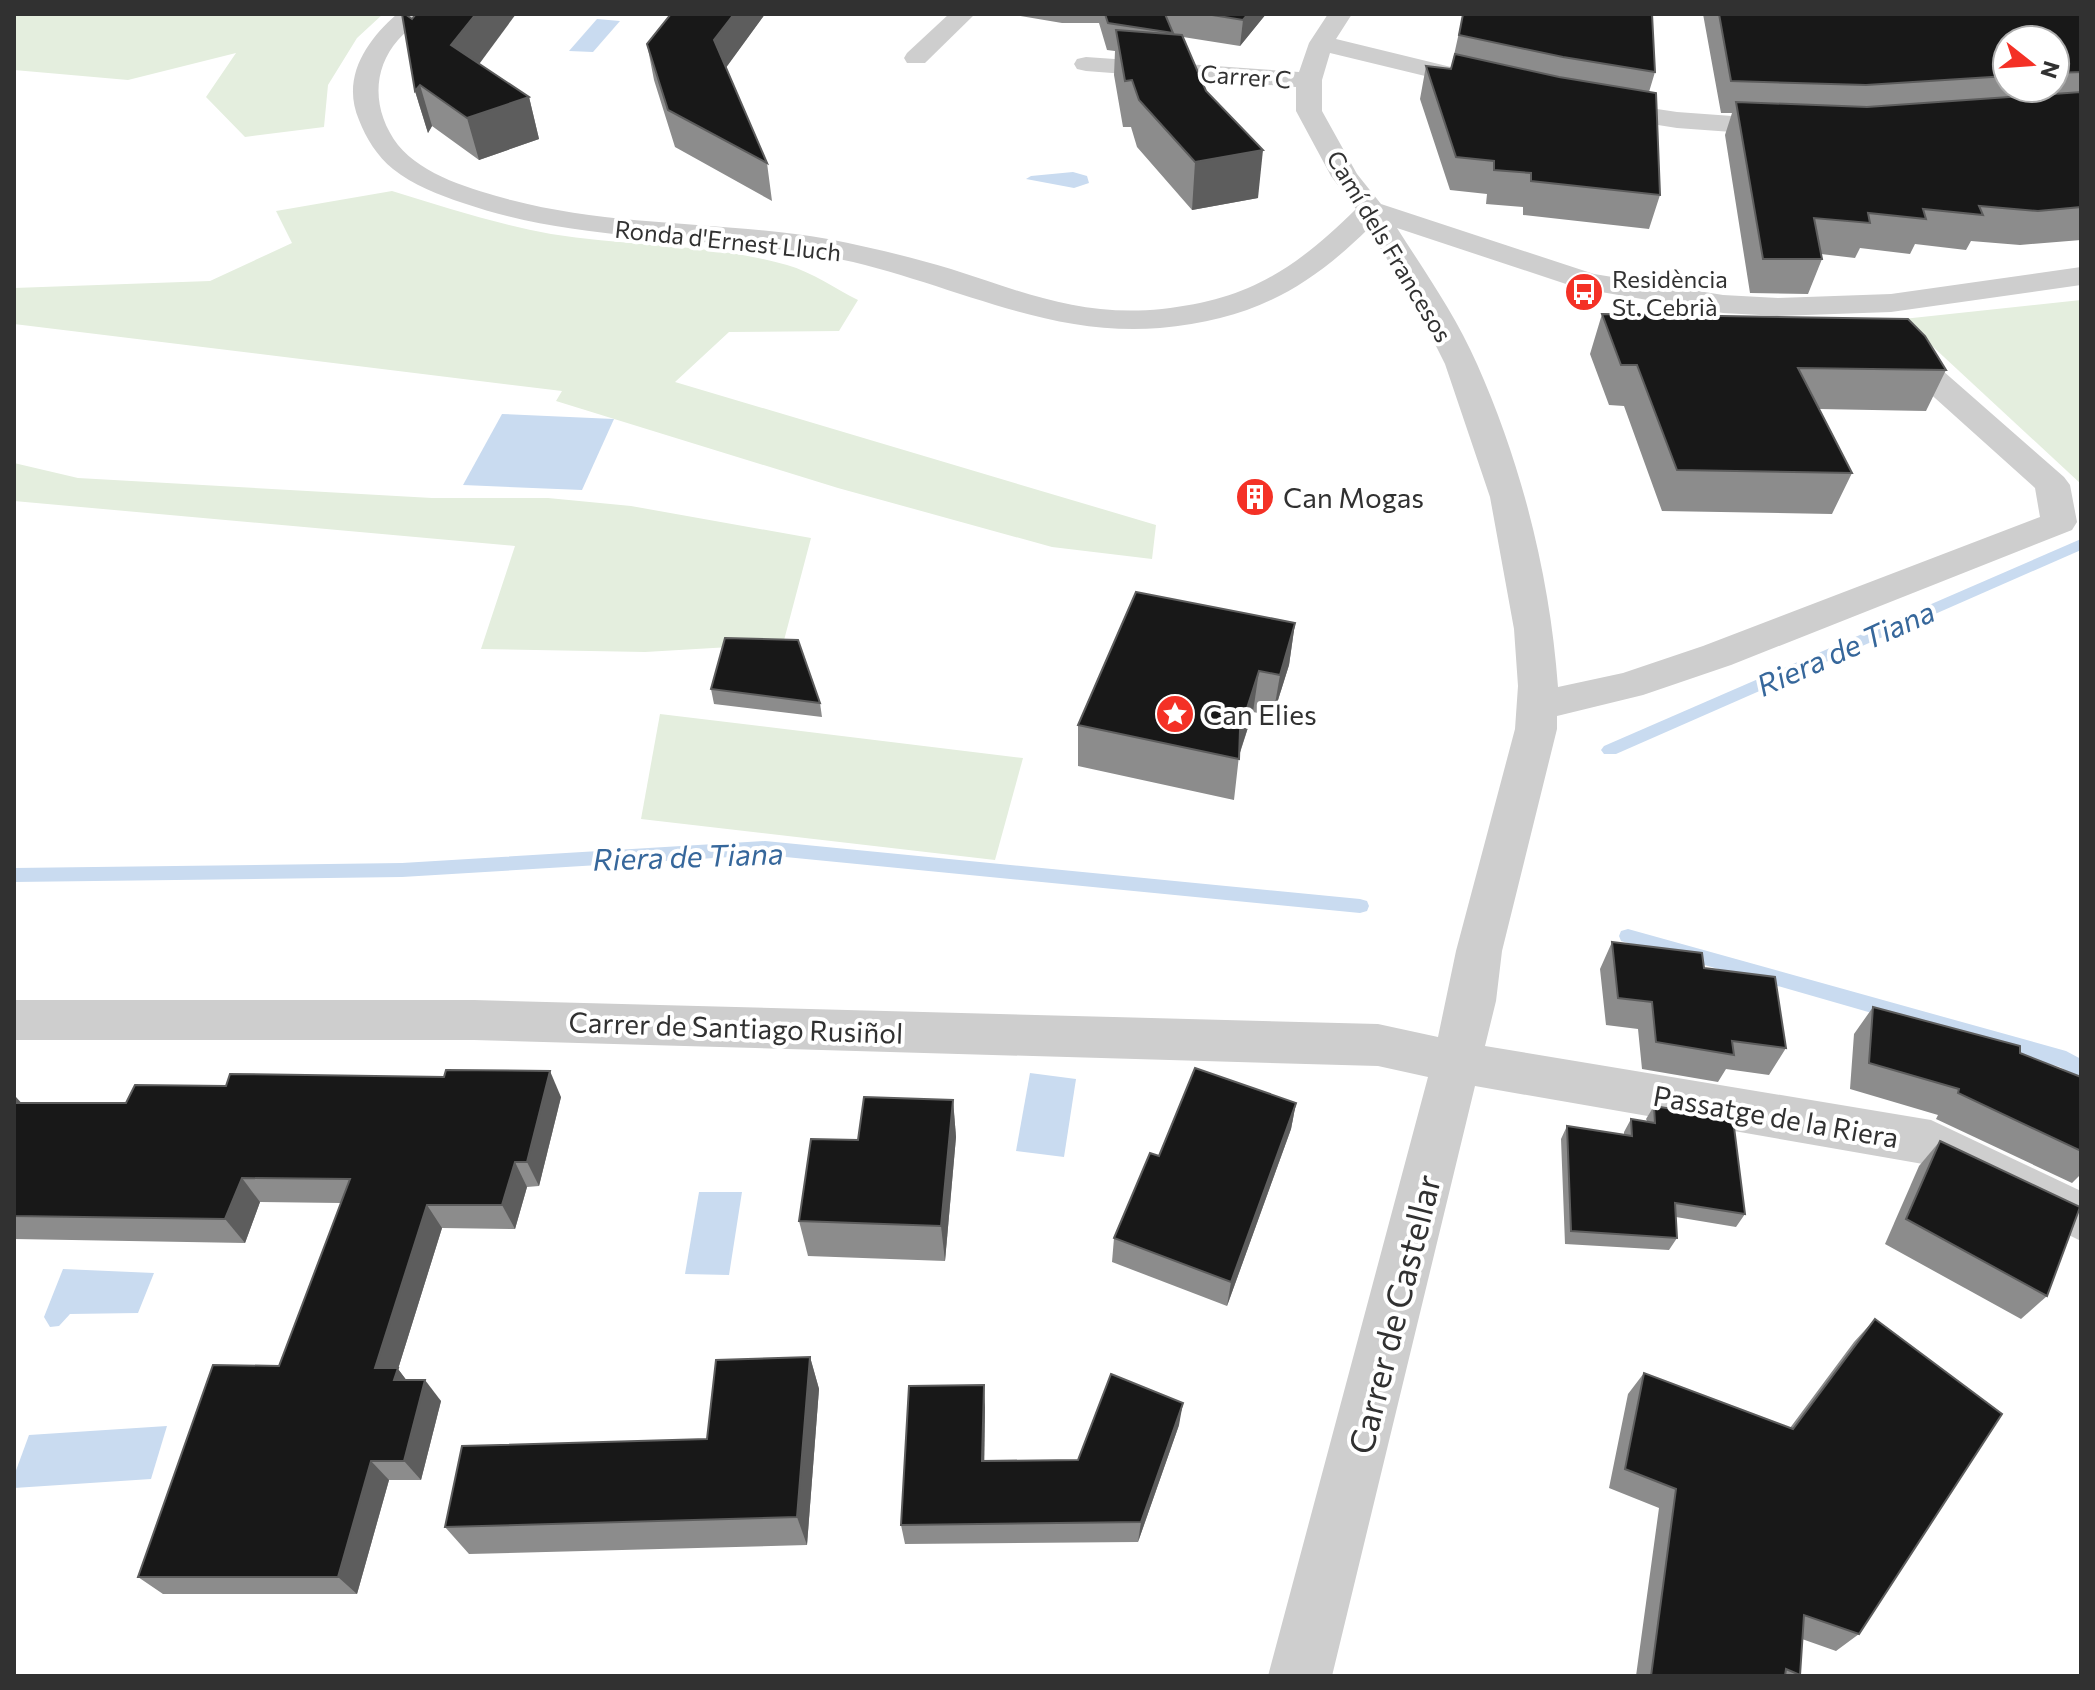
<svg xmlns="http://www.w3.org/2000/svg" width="2095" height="1690" font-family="Commissioner,sans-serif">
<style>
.green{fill:#e4eede}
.water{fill:#c9dbf0}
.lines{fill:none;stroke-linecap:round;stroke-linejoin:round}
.stream{fill:#c9dbf0;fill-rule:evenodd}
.minor{fill:#cecece;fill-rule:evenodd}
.wall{fill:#8c8c8c;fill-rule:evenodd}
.shaded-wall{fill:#5d5d5d}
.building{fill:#181818;stroke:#5d5d5d;stroke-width:2}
.labels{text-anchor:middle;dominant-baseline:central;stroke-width:8;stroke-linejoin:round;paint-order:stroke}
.far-street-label{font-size:24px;fill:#313131;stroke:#fff}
.far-poi-label{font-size:24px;fill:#313131;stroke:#fff;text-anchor:start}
.poi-label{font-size:28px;fill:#313131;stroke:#fff;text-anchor:start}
.street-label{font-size:28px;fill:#313131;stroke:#fff}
.water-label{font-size:30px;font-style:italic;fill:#36679b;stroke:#fff}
.near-street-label{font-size:34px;fill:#313131;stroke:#fff}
</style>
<rect width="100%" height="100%" fill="#fff"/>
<g class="green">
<path d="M 14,14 L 383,14 L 357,38 L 328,85 L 324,127 L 245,137 L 206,97 L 236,53 L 128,80 L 14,70 Z"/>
<path d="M 392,191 C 444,207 497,224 551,234 C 630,247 710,243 787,265 C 812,272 836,289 858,300 L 839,331 L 729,332 L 675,382 L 1156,525 L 1152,559 L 1052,547 L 838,488 L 556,401 L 562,391 L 14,324 L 14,288 L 210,281 L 292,243 L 276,211 Z"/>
<path d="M 2081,300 L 2081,484 L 1903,319 Z"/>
<path d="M 14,463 L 78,478 L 432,498 L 548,498 L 631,506 L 811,538 L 783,644 L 645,652 L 481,649 L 515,546 L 14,501 Z"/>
<path d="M 660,714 L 1023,758 L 995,860 L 641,819 Z"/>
</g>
<g class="water">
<path d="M 597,19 L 620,21 L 593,52 L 569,51 Z"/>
<path d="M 1073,172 L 1087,176 L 1089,183 L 1074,188 L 1026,179 L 1031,176 Z"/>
<path d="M 502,414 L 614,419 L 582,490 L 463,485 Z"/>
<path d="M 1030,1073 L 1076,1079 L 1064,1157 L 1016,1151 Z"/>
<path d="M 699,1192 L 742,1192 L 729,1275 L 685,1274 Z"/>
<path d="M 63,1269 L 154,1273 L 138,1313 L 70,1314 L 59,1326 L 50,1327 L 44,1317 Z"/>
<path d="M 167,1426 L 151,1479 L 14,1488 L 14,1476 L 29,1435 Z"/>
</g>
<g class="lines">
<g class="stream">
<path d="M 2081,539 L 2081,550 L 1616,754 L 1604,754 L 1601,750 L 1604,746 Z"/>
<path d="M 765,841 L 1360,899 L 1367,901 L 1369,906 L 1367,911 L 1360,913 L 765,855 L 402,877 L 14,882 L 14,868 L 402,863 Z"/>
<path d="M 1628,929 L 2066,1051 L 2081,1059 L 2081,1079 L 2060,1067 L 1621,941 L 1619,936 L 1621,931 Z"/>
</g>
<g class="minor">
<path d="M 397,14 L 423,14 C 416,24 406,31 398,40 C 371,71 373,112 398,145 C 423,176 474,190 511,200 C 614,227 723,221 828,239 C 869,247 911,257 951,269 C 1026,293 1081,317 1162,309 C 1248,300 1295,269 1356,209 L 1331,176 L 1296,111 L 1296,87 L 1086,71 L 1077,69 L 1074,64 L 1077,59 L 1086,57 L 1299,72 L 1309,43 L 1328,14 L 1352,14 L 1336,39 L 1492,77 L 1496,82 L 1492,87 L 1483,90 L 1330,53 L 1322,80 L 1322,111 L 1357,174 L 1381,204 L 1594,274 L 1723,295 L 1778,298 L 1891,294 L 2081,267 L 2081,285 L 1891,312 L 1778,316 L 1723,313 L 1578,288 L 1397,228 C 1425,272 1456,316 1477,364 C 1522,465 1550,577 1558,687 L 1623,673 L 1703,646 L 2040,517 L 2035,488 L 1896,363 L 1891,356 L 1896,349 L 1907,346 L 1918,349 L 2064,477 L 2070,485 L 2077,522 L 2072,530 L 1731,665 L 1643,695 L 1557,716 L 1557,729 L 1502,951 L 1496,1001 L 1485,1046 L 1931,1120 L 2081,1191 L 2081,1241 L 1923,1164 L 1475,1086 L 1332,1676 L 1268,1676 L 1428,1077 L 1378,1066 L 474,1040 L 14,1040 L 14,1000 L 474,1000 L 1378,1024 L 1438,1037 L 1456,951 L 1515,729 L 1518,686 L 1514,629 L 1490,497 L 1445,364 L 1413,300 L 1368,229 C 1305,291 1249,320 1160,328 C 1043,338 941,278 829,257 C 708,235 582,244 463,203 C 439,195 413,185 393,169 C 377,156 366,138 359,120 C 341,78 366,41 397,14 Z"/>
<path d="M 949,14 L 975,14 L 925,63 L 907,63 L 904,58 L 907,53 Z"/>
<path d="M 1597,100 L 1677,112 L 1787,120 L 1796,122 L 1800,128 L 1796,134 L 1787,136 L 1677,128 L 1588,114 L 1584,108 L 1588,102 Z"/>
</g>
</g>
<g class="wall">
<path d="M 402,14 L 529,97 L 539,139 L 479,160 L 432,126 L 428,133 L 415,91 Z"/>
<path d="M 765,14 L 726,67 L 767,163 L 772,201 L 675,147 L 654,80 L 647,44 Z"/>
<path d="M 1008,14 L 1266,14 L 1240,46 L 1183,37 L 1206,91 L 1258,198 L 1192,210 L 1137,147 L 1131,127 L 1123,127 L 1114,75 L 1115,51 L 1107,50 L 1099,23 L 1062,23 Z"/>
<path d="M 1463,14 L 1655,72 L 1649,92 L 1660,195 L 1649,229 L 1523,215 L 1523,207 L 1486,204 L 1487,194 L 1450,190 L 1420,99 L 1426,66 L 1451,69 Z"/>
<path d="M 1703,14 L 2081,14 L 2081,240 L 2020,245 L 1971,241 L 1966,250 L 1915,244 L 1910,254 L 1860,248 L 1855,258 L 1821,254 L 1822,259 L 1808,294 L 1750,293 L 1725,135 L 1732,113 L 1721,113 ZM 2007,40 L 2055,40 L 2055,88 L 2007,88 Z"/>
<path d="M 1602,314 L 1946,370 L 1926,411 L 1819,409 L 1852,473 L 1832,514 L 1662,511 L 1624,406 L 1609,405 L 1590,354 Z"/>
<path d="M 1295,623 L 1289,665 L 1273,716 L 1253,712 L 1239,756 L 1234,800 L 1078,766 L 1078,725 Z"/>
<path d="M 711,689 L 820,703 L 822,717 L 714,704 Z"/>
<path d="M 1612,942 L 1704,968 L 1786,1048 L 1769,1075 L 1726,1069 L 1718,1082 L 1642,1069 L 1638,1029 L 1606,1025 L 1600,969 Z"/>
<path d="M 1873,1007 L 2020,1053 L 2081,1077 L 2081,1174 L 2072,1183 L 1936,1119 L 1938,1115 L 1850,1089 L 1854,1034 Z"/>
<path d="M 14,1095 L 21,1103 L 126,1103 L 561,1097 L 539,1186 L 527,1187 L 515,1229 L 442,1228 L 398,1369 L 406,1380 L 441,1401 L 421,1480 L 389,1480 L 357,1594 L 163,1594 L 138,1577 L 279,1366 L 341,1203 L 260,1202 L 245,1243 L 14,1239 Z"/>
<path d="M 953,1100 L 956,1137 L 945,1261 L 808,1256 L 799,1221 L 858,1140 Z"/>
<path d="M 1296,1103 L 1291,1129 L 1227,1306 L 1112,1262 L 1114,1238 Z"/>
<path d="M 1654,1106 L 1745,1214 L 1736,1227 L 1676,1217 L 1677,1238 L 1669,1250 L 1565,1244 L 1561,1139 L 1567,1126 L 1624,1135 L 1624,1132 L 1631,1119 L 1647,1121 L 1646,1119 Z"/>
<path d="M 1940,1141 L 2047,1296 L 2021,1319 L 1885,1244 L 1919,1166 Z"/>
<path d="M 1875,1319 L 1859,1634 L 1836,1651 L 1802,1639 L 1800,1675 L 1799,1676 L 1636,1676 L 1659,1508 L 1609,1488 L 1628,1394 L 1644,1373 L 1790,1428 L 1854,1342 Z"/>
<path d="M 810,1357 L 819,1389 L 807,1545 L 469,1554 L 445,1527 L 707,1439 Z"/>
<path d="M 985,1407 L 984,1461 L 1078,1460 L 1179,1425 L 1138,1542 L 905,1544 L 901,1525 Z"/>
</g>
<g class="shaded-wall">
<path d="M 476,14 L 516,14 L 463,86 L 451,45 Z"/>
<path d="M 734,14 L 765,14 L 720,76 L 714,40 Z"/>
<path d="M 1248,14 L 1266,14 L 1240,46 L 1243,20 Z"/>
<path d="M 420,85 L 432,126 L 428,133 L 415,91 Z"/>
<path d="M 529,97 L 539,139 L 479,160 L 467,118 Z"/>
<path d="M 1263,150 L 1258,198 L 1192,210 L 1195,162 Z"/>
<path d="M 1295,623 L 1289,665 L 1273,716 L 1280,675 Z"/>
<path d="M 1259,671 L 1253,712 L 1238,758 L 1240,730 Z"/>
<path d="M 550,1071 L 561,1097 L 539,1186 L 527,1162 Z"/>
<path d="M 14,1095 L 27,1109 L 14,1124 Z"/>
<path d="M 953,1100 L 956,1137 L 945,1261 L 941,1226 Z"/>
<path d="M 1296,1103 L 1291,1129 L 1227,1306 L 1231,1282 Z"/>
<path d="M 515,1162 L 527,1187 L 515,1229 L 502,1205 Z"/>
<path d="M 242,1178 L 260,1202 L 245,1243 L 225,1219 Z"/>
<path d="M 427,1205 L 442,1228 L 398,1369 L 414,1390 L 411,1401 L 375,1368 Z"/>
<path d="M 810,1357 L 819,1389 L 807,1545 L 797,1517 Z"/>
<path d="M 425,1380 L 441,1401 L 421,1480 L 404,1461 Z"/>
<path d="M 984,1385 L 985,1407 L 984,1481 L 982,1461 Z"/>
<path d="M 1183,1403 L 1179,1425 L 1138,1542 L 1141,1522 Z"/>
<path d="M 371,1461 L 389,1480 L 357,1594 L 338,1577 Z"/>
</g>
<g class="building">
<path d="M 402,14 L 405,14 L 412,19 L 416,14 L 476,14 L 451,45 L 529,97 L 467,118 L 420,85 L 415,91 Z"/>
<path d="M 671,14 L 734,14 L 714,40 L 767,163 L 668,110 L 647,44 Z"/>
<path d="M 1105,14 L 1165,14 L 1173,33 L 1108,23 Z"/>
<path d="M 1206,14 L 1248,14 L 1243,20 Z"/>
<path d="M 1463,14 L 1652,14 L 1655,72 L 1563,57 L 1459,35 Z"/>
<path d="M 1719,14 L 2081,14 L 2081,72 L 2055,73 L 2055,40 L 2007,40 L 2007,76 L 1866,85 L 1731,81 Z"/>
<path d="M 1116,30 L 1182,35 L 1206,91 L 1263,150 L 1195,162 L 1139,100 L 1132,80 L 1125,81 Z"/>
<path d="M 1455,54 L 1559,77 L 1656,93 L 1660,195 L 1531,181 L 1531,173 L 1494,170 L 1494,161 L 1456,157 L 1426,66 L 1451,69 Z"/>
<path d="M 2081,92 L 2081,207 L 2038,211 L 1979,206 L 1983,215 L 1923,209 L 1926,219 L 1868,213 L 1870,223 L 1814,218 L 1822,259 L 1763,259 L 1736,102 L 1867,107 Z"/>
<path d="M 1602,314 L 1908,319 L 1925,336 L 1946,370 L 1798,368 L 1852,473 L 1677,470 L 1637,365 L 1621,365 Z"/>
<path d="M 1136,592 L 1295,623 L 1280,675 L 1259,671 L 1240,730 L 1239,759 L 1078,725 Z"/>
<path d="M 725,638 L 798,640 L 820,703 L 711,689 Z"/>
<path d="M 1612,942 L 1702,953 L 1704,968 L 1775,977 L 1786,1048 L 1732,1041 L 1734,1055 L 1656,1042 L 1652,1002 L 1618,998 Z"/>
<path d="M 1873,1007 L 2020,1046 L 2020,1053 L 2081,1077 L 2081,1151 L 1958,1093 L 1959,1089 L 1869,1063 Z"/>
<path d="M 1195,1068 L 1296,1103 L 1231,1282 L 1114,1238 L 1150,1153 L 1159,1156 Z"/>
<path d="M 446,1070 L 550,1071 L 527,1162 L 515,1162 L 502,1205 L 427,1205 L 375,1368 L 398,1368 L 394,1380 L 425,1380 L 404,1461 L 371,1461 L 338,1577 L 138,1577 L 213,1365 L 279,1366 L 350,1179 L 242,1178 L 225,1219 L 14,1216 L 14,1103 L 126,1103 L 135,1085 L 226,1086 L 230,1074 L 444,1077 Z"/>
<path d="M 864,1097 L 953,1100 L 941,1226 L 799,1221 L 811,1139 L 858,1140 Z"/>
<path d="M 1654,1106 L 1733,1119 L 1745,1214 L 1675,1203 L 1677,1238 L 1571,1231 L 1567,1126 L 1632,1136 L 1631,1119 L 1655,1123 Z"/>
<path d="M 1940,1141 L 2080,1207 L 2047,1296 L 1906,1219 Z"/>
<path d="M 1875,1319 L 2002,1414 L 1859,1634 L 1804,1615 L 1800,1675 L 1786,1669 L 1785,1676 L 1651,1676 L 1676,1489 L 1625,1469 L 1644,1373 L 1793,1429 Z"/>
<path d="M 810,1357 L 797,1517 L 445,1527 L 462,1446 L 707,1439 L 716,1360 Z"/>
<path d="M 1111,1374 L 1183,1403 L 1141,1522 L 901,1525 L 909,1386 L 984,1385 L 982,1461 L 1078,1460 Z"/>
</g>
<defs>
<g id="bus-disc" transform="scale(2)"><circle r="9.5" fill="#f43126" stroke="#fff"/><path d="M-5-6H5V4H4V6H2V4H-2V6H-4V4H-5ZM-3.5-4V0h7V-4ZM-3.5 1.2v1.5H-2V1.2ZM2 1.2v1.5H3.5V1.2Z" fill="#fff"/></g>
<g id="building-disc" transform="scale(2)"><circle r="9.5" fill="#f43126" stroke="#fff"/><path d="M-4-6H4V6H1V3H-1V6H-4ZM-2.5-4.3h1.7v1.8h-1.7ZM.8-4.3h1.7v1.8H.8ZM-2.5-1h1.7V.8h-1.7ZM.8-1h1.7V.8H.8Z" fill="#fff"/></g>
<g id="sight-disc" transform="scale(2)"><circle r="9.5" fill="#f43126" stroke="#fff"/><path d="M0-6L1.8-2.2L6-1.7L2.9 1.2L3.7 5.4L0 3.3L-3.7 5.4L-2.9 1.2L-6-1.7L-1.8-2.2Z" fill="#fff"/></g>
</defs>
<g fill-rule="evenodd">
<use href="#bus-disc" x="1584" y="292"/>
<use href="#building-disc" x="1255" y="497"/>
<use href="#sight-disc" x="1175" y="714"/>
</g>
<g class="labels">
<g class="far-street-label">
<text transform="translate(1246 76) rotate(4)">Carrer C</text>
<text transform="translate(728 240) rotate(6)">Ronda d'Ernest Lluch</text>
<text transform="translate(1390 246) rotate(59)">Camí dels Francesos</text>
</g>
<g class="far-poi-label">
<text x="1612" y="278">Residència<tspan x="1612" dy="28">St. Cebrià</tspan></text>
</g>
<g class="poi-label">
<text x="1283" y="497">Can Mogas</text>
<text x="1203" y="714">Can Elies</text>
</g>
<g class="street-label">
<text transform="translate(736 1027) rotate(2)">Carrer de Santiago Rusiñol</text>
<text transform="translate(1776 1116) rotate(10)">Passatge de la Riera</text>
</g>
<g class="water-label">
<text transform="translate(1845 647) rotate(-24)">Riera de Tiana</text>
<text transform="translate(688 855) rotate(-2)">Riera de Tiana</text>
</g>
<g class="near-street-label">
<text transform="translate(1393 1314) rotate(-76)">Carrer de Castellar</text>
</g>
</g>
<rect width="2095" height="1690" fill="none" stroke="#313131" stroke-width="32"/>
<g transform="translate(2031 64) rotate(107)"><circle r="38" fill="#ffffff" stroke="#adadad" stroke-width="2"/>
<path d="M0-6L14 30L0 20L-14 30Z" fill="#f43126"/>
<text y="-12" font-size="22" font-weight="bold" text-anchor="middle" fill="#313131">N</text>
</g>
</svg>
